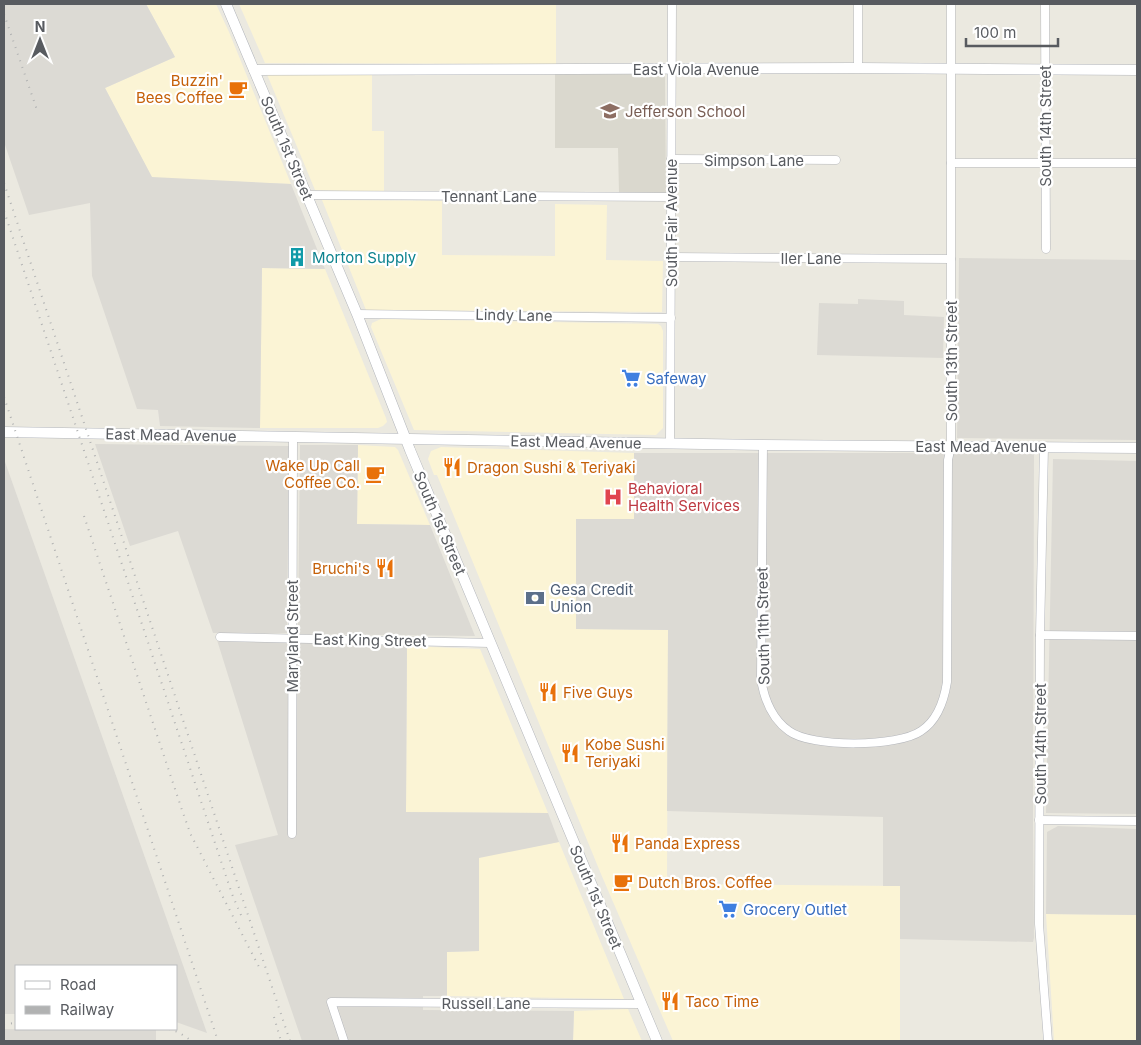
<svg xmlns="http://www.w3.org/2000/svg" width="1141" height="1045" font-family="Inter,sans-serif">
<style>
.commercial{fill:#fbf4d5}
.industrial{fill:#dcdad4}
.education{fill:#dad8ce}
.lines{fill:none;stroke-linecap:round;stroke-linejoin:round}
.street-casing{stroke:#b5b7bc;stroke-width:9}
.secondary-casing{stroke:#b3b6bc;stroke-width:11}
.street{stroke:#fff;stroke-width:8}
.secondary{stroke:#fff;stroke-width:10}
.rail{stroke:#b1b2b2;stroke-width:2;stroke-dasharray:1 6;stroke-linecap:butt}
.labels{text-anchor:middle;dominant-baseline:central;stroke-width:4.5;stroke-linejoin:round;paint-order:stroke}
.street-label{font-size:15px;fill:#585b60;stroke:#fff}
.food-label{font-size:15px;fill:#c56008;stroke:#fff;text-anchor:start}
.education-label{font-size:15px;fill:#785e54;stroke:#fff;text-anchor:start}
.culture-label{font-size:15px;fill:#0d838f;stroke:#fff;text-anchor:start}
.shop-label{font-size:15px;fill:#366cbe;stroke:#fff;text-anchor:start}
.health-label{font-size:15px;fill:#be3a42;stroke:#fff;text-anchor:start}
.service-label{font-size:15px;fill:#4e5e75;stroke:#fff;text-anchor:start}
</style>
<rect width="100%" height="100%" fill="#ebe9e0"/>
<g class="commercial">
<path d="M 146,4 L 216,4 L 229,32 L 291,184 L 152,178 L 105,88 L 175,57 Z"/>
<path d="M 239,4 L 556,4 L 556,64 L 265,63 Z"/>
<path d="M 266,72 L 372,74 L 372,131 L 384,131 L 384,192 L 315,190 Z"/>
<path d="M 322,200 L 442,201 L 442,255 L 555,256 L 555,204 L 607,205 L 606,260 L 663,261 L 662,312 L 366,310 Z"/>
<path d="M 262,268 L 325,269 L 386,418 L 387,422 L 383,426 L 378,428 L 260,428 Z"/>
<path d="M 381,319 L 658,324 L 661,326 L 663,331 L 663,428 L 656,435 L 414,430 L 371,327 L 372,323 Z"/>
<path d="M 358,445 L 395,447 L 398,450 L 430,525 L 357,524 Z"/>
<path d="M 441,447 L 634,453 L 634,519 L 576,519 L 576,629 L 668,630 L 667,884 L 900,886 L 900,1041 L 673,1041 L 601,874 L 437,475 L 434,475 L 428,459 L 431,451 Z"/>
<path d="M 407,646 L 480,649 L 548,813 L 406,812 Z"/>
<path d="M 559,842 L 624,999 L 447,996 L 447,952 L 479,951 L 479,857 Z"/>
<path d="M 1046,914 L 1137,915 L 1137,1041 L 1054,1041 Z"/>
<path d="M 628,1009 L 642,1041 L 573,1041 L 574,1011 Z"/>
</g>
<g class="industrial">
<path d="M 4,4 L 146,4 L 175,57 L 105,88 L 152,177 L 291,184 L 325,269 L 262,268 L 260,428 L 160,426 L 158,410 L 137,409 L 92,276 L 90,203 L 29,215 L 4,142 Z"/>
<path d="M 959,258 L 1137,260 L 1137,440 L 957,438 Z"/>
<path d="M 858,299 L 904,301 L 904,315 L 944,317 L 943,358 L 817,355 L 819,303 L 858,304 Z"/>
<path d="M 95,444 L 289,446 L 287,633 L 213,633 L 178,531 L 130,546 Z"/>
<path d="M 300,445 L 358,445 L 357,524 L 430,525 L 475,636 L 298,634 Z"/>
<path d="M 634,453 L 1034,453 L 1033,821 L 1034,938 L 1033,942 L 900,939 L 900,886 L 883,886 L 883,817 L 667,811 L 668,630 L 576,629 L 576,519 L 634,519 Z"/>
<path d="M 4,459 L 207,1033 L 176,1022 L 176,966 L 16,966 L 16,1014 L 4,1014 Z"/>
<path d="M 1053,459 L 1137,461 L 1137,814 L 1046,813 Z"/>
<path d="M 217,640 L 407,646 L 406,812 L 548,813 L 559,842 L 479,858 L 479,951 L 447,952 L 447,996 L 423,996 L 423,1010 L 574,1011 L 573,1041 L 302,1041 L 235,845 L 278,835 Z"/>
<path d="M 1058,826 L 1137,829 L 1137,915 L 1046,914 L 1047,832 Z"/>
<path d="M 4,1029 L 75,1030 L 144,1029 L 156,1030 L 156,1041 L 4,1041 Z"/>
</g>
<path class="education" d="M 555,74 L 665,74 L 666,193 L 619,193 L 618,148 L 555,148 Z"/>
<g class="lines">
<g class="street-casing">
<g id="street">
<path d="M 1045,4 L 1046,249"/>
<path d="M 858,68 L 858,4"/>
<path d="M 671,159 L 836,160"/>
<path d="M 951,163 L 1137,163"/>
<path d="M 306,195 L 671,197"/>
<path d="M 671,257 L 951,259"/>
<path d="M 357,314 L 671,318"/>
<path d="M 670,443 L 672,4"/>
<path d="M 763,445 L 761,679 C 764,698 772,719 789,731 C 812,748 898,747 921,731 C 938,720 944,701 947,682 L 948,460 L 951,446 L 951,4"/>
<path d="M 1044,447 L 1040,635 L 1039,924 L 1048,1041"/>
<path d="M 1040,635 L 1137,636"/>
<path d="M 220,637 L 490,643"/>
<path d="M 1039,820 L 1137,821"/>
<path d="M 292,834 L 293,438"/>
<path d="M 344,1041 L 331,1002 L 641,1004"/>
</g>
</g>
<g class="secondary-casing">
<g id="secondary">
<path d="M 226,4 L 357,314 L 410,450 L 657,1041"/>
<path d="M 254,70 L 858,68 L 1137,70"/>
<path d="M 4,432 L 763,445 L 1137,448"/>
</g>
</g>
<use href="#street" class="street"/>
<use href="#secondary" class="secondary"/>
<g class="rail">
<path d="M 4,14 L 37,110"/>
<path d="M 4,183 L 290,1041"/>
<path d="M 4,211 L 232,894 L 243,920"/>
<path d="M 4,397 L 218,1041"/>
<path d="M 84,516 L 183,813 L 191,835 L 259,967"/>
<path d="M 274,1017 L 281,1041"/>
<path d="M 4,1024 L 16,1023"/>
<path d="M 169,1029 L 178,1032 L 192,1041"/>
</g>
</g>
<defs>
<g id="cafe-bare" transform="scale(1.5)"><path d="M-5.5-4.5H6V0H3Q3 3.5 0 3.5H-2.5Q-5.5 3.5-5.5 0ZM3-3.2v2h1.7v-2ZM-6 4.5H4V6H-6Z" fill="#e8710a" stroke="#fff" stroke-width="2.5" paint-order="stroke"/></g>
<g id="school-bare" transform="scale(1.5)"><path d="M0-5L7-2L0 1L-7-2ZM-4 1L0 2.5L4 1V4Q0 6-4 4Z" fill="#8d6e63" stroke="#fff" stroke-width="2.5" paint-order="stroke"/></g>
<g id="building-bare" transform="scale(1.5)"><path d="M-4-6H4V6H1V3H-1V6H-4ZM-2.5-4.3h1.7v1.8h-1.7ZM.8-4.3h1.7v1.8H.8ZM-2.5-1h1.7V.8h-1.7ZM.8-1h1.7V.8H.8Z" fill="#0f9aa8" stroke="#fff" stroke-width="2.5" paint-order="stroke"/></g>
<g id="supermarket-bare" transform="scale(1.5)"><path d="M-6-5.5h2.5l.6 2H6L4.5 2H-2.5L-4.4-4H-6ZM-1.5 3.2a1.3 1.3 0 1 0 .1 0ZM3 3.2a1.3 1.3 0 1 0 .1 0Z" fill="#3f7fe0" stroke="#fff" stroke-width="2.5" paint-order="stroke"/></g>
<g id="restaurant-bare" transform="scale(1.5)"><path d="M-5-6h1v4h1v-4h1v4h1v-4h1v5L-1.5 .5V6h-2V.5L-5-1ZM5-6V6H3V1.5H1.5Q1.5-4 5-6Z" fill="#e8710a" stroke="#fff" stroke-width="2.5" paint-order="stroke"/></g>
<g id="hospital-bare" transform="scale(1.5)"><path d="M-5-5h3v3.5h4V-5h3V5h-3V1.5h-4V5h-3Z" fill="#e0444e" stroke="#fff" stroke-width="2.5" paint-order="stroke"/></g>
<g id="bank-bare" transform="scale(1.5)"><path d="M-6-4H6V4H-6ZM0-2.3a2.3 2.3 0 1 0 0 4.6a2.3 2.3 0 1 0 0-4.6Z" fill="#5c6f8a" stroke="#fff" stroke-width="2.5" paint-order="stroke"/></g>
</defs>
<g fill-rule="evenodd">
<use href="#cafe-bare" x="238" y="89"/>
<use href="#school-bare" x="610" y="111"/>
<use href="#building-bare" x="297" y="257"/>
<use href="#supermarket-bare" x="631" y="378"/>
<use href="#restaurant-bare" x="452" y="467"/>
<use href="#cafe-bare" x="375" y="474"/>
<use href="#hospital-bare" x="613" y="497"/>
<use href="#restaurant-bare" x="385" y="568"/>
<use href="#bank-bare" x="535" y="598"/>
<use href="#restaurant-bare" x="548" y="692"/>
<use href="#restaurant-bare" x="570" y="753"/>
<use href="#restaurant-bare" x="620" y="843"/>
<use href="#cafe-bare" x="623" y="882"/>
<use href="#supermarket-bare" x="728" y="909"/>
<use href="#restaurant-bare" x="670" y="1001"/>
</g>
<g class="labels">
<g class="street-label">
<text x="696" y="69">East Viola Avenue</text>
<text transform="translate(1045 126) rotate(-90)">South 14th Street</text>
<text transform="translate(287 148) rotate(67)">South 1st Street</text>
<text x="754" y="160">Simpson Lane</text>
<text x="489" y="196">Tennant Lane</text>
<text transform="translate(671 223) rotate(-90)">South Fair Avenue</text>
<text x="811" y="258">Iler Lane</text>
<text transform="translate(514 315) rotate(1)">Lindy Lane</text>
<text transform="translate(951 361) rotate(-90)">South 13th Street</text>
<text transform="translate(171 435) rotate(1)">East Mead Avenue</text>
<text transform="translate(576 442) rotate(1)">East Mead Avenue</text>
<text x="981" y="446">East Mead Avenue</text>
<text transform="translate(440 523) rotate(67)">South 1st Street</text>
<text transform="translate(763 626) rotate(-91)">South 11th Street</text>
<text transform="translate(292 636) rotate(-90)">Maryland Street</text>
<text transform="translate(370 640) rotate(1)">East King Street</text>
<text transform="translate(1040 744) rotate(-90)">South 14th Street</text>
<text transform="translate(596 897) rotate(67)">South 1st Street</text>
<text x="486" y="1003">Russell Lane</text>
</g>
<g class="food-label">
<text x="223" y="80" text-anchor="end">Buzzin'<tspan x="223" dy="17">Bees Coffee</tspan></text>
<text x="360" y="465" text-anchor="end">Wake Up Call<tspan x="360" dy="17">Coffee Co.</tspan></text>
<text x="467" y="467">Dragon Sushi &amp; Teriyaki</text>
<text x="370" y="568" text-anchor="end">Bruchi's</text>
<text x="563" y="692">Five Guys</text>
<text x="585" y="744">Kobe Sushi<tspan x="585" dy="17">Teriyaki</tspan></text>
<text x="635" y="843">Panda Express</text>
<text x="638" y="882">Dutch Bros. Coffee</text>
<text x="685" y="1001">Taco Time</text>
</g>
<g class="education-label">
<text x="625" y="111">Jefferson School</text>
</g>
<g class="culture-label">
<text x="312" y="257">Morton Supply</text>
</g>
<g class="shop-label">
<text x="646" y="378">Safeway</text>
<text x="743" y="909">Grocery Outlet</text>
</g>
<g class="health-label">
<text x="628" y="488">Behavioral<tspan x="628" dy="17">Health Services</tspan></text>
</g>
<g class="service-label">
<text x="550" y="589">Gesa Credit<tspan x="550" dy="17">Union</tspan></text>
</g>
</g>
<rect width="1141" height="1045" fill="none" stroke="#585b60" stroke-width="10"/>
<rect x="15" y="965" width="162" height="65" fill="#ffffff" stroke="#bcbdbf"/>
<rect x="25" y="981" width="25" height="8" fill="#ffffff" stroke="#bcbdbf"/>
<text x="60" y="990" font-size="15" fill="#585b60">Road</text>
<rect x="25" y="1006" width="25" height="8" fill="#b1b2b2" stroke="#bcbdbf"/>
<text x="60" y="1015" font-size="15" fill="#585b60">Railway</text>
<g transform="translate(40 40)" stroke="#ffffff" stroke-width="4" paint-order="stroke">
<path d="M0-4L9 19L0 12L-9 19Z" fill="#585b60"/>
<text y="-8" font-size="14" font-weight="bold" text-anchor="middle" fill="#585b60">N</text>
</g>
<path d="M966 38v8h92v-8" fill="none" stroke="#585b60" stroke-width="2.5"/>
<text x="974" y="38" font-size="15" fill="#585b60" stroke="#ffffff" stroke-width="4" paint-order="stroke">100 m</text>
</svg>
